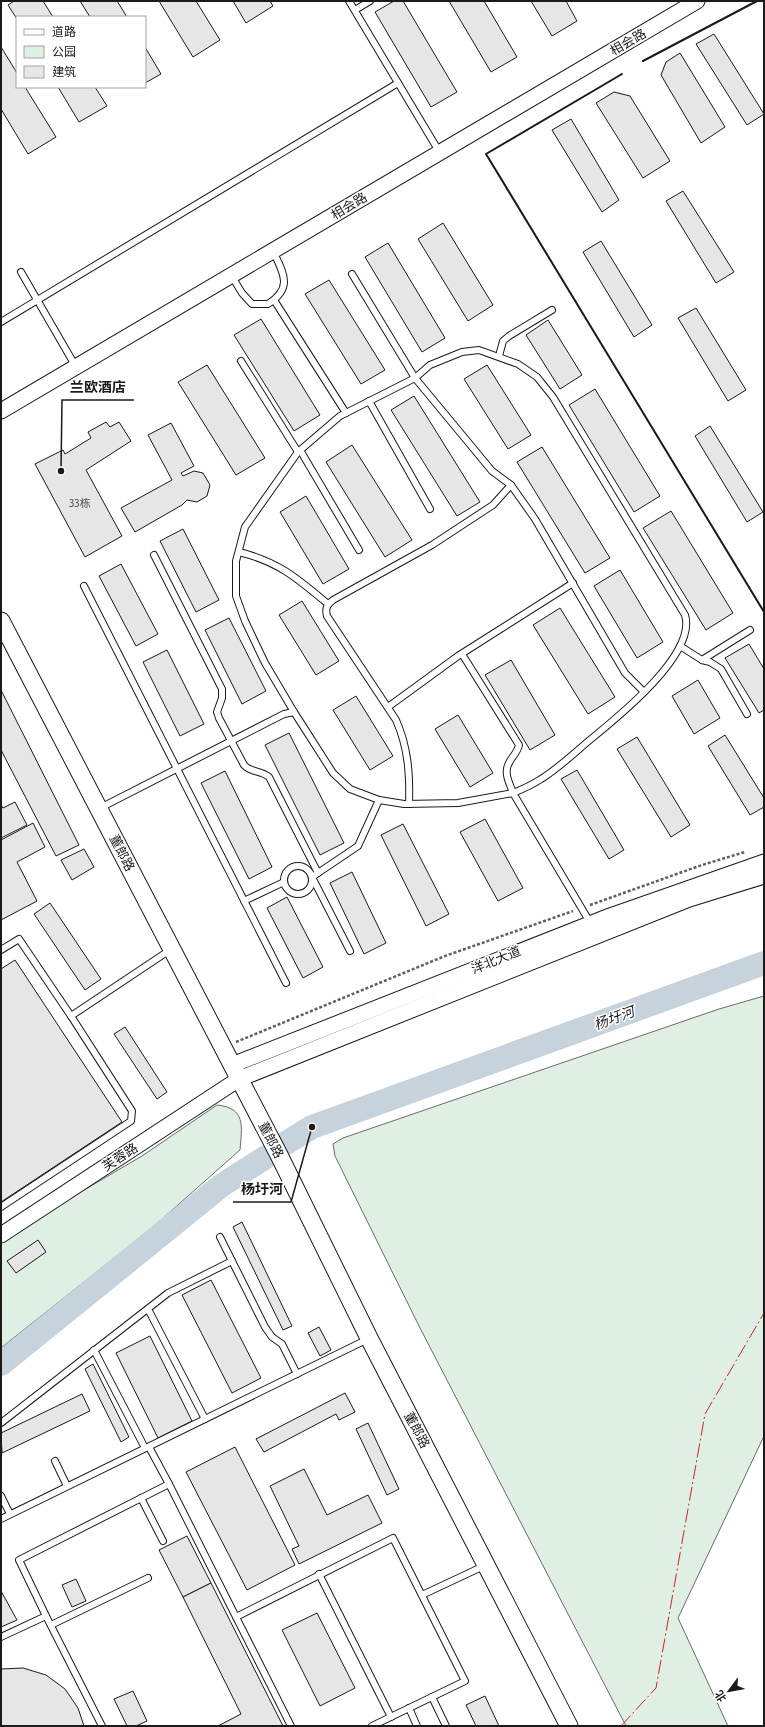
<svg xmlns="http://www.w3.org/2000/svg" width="765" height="1727" font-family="'Asap Condensed','Noto Sans SC',sans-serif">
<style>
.green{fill:#e0efe3;stroke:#6a6a6a}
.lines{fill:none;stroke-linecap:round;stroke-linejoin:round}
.river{stroke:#c6d2dc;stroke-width:24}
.building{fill:#e6e6e6;stroke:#1a1a1a}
.service-casing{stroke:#1a1a1a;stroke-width:8}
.tertiary-casing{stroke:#1a1a1a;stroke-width:17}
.secondary-casing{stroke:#1a1a1a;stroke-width:19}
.path{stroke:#5f5f5f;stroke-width:2.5;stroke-dasharray:3 2;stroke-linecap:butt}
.service{stroke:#fff;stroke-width:6}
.tertiary{stroke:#fff;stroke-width:15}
.secondary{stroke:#fff;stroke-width:17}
.wall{stroke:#1a1a1a;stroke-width:2}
.power{stroke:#c62828;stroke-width:1;stroke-dasharray:14 3 2 3;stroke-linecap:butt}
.labels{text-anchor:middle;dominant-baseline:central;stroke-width:3;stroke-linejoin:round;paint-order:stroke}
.number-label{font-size:11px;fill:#4d4d4d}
.street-label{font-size:13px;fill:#1a1a1a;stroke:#fff}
.water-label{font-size:14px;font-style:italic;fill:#1a1a1a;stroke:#fff}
.leader{fill:none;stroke:#1a1a1a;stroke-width:1.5}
.callout-dot{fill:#1a1a1a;stroke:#fff;stroke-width:1.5}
.callout-label{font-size:14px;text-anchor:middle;font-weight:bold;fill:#1a1a1a;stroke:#fff;stroke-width:3;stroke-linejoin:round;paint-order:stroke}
</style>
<rect width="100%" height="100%" fill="#fff"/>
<g class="green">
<path d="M 764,996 L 764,1436 L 678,1618 L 728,1726 L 626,1726 L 419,1326 L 335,1156 L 333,1144 L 343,1138 L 719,1009 Z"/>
<path d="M 217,1105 C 246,1108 242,1126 240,1150 L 153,1227 L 1,1348 L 1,1243 L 43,1214 L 142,1156 Z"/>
</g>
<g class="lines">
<g class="river">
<path d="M 286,1143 L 312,1127 L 764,963"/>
<path d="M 1,1364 L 222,1185 L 266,1157"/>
</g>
</g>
<g class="building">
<path d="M 14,1 L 43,1 L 53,17 L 17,17 L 17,19 L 8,5 Z"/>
<path d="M 80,1 L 117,1 L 127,17 L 90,17 Z"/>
<path d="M 159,1 L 196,1 L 220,40 L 193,57 Z"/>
<path d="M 233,1 L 270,1 L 273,6 L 246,23 Z"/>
<path d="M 394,1 L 403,1 L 457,92 L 431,107 L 375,12 Z"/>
<path d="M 449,1 L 484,1 L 517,57 L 491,72 Z"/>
<path d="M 531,1 L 566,1 L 577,21 L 552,36 Z"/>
<path d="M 714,34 L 764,114 L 747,125 L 696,44 Z"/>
<path d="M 1,47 L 17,73 L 17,87 L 25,87 L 56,137 L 28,154 L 1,109 Z"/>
<path d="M 145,47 L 161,74 L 145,83 Z"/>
<path d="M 680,53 L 725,127 L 701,143 L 661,75 L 666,62 Z"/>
<path d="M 58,87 L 95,87 L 107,106 L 79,122 Z"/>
<path d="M 614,92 L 630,96 L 670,161 L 643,178 L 596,103 Z"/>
<path d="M 571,119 L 619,200 L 602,212 L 552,130 Z"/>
<path d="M 683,191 L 734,272 L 716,283 L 666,201 Z"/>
<path d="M 443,223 L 493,305 L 468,321 L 418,239 Z"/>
<path d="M 601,241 L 652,325 L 634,337 L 583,252 Z"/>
<path d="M 388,243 L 445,338 L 422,352 L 365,257 Z"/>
<path d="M 329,280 L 385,370 L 361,384 L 305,294 Z"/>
<path d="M 696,308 L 746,390 L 728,401 L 678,318 Z"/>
<path d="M 261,319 L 320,415 L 294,431 L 234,335 Z"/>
<path d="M 548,320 L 582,375 L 560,389 L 526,335 Z"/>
<path d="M 207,365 L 265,458 L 236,475 L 178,382 Z"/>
<path d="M 487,365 L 531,435 L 508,449 L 464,379 Z"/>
<path d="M 595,389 L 660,496 L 634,512 L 569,405 Z"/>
<path d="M 414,396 L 480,502 L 457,516 L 391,410 Z"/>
<path d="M 106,422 L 110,427 L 119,422 L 131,441 L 86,470 L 122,536 L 85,557 L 35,464 L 63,450 L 65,454 L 91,438 L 88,432 Z"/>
<path d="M 171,423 L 194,466 L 181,473 L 183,476 L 194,471 L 203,473 L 210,485 L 207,496 L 197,502 L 187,500 L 182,505 L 135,532 L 121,508 L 172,480 L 148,435 Z"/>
<path d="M 710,426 L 763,512 L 747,522 L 695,436 Z"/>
<path d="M 352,445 L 412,540 L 385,557 L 326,462 Z"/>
<path d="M 542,447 L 610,558 L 585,573 L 517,462 Z"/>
<path d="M 306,496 L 349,569 L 323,584 L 280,512 Z"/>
<path d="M 671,511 L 733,613 L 706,630 L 643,528 Z"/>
<path d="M 183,529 L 219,600 L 196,612 L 160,541 Z"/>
<path d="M 121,564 L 158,634 L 136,646 L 99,576 Z"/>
<path d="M 620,570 L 663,642 L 637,658 L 594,586 Z"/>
<path d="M 302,601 L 339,661 L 316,675 L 279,615 Z"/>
<path d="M 560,608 L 615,697 L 588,714 L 533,625 Z"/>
<path d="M 229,618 L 266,691 L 242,704 L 205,630 Z"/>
<path d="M 749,644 L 764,669 L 764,710 L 759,713 L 725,658 Z"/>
<path d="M 167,650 L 204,724 L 180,736 L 143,662 Z"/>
<path d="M 511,660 L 555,735 L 530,750 L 485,675 Z"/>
<path d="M 698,680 L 720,718 L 694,734 L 672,696 Z"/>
<path d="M 1,690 L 79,845 L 56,856 L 1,750 Z"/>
<path d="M 356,696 L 393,756 L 370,770 L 333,710 Z"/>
<path d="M 458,715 L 493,773 L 470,787 L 435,729 Z"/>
<path d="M 289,733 L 344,843 L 320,855 L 265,745 Z"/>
<path d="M 725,735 L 764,798 L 764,807 L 750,815 L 708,746 Z"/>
<path d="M 637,737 L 690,825 L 671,837 L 617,749 Z"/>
<path d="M 577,770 L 624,850 L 609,859 L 561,779 Z"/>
<path d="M 225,771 L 272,867 L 249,879 L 201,783 Z"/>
<path d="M 15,802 L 27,825 L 1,838 L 1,805 L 3,808 Z"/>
<path d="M 485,819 L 523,888 L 498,901 L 460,832 Z"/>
<path d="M 33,823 L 45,847 L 17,862 L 37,901 L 1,920 L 1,840 Z"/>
<path d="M 403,824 L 449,914 L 426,926 L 381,835 Z"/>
<path d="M 84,849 L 94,867 L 72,880 L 61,860 Z"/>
<path d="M 352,872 L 386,943 L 364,954 L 330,883 Z"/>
<path d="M 287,897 L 323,967 L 303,978 L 267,908 Z"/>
<path d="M 50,903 L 101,979 L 85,990 L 34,914 Z"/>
<path d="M 15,960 L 122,1122 L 1,1202 L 1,969 Z"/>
<path d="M 125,1027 L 167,1092 L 157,1099 L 114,1034 Z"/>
<path d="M 242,1222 L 292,1326 L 283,1330 L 233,1227 Z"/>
<path d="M 38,1240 L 46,1252 L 16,1273 L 7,1261 Z"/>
<path d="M 211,1280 L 261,1378 L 232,1393 L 182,1295 Z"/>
<path d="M 319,1327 L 331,1350 L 320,1356 L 308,1333 Z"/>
<path d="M 150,1336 L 192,1421 L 158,1438 L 116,1353 Z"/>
<path d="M 93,1364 L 129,1437 L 121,1442 L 85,1369 Z"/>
<path d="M 345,1393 L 355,1412 L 339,1420 L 336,1414 L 264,1452 L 256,1439 Z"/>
<path d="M 82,1394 L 90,1411 L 2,1453 L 1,1433 Z"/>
<path d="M 368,1423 L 399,1489 L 387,1495 L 356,1429 Z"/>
<path d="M 235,1447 L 295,1565 L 247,1590 L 186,1472 Z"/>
<path d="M 304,1469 L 327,1515 L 368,1495 L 382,1523 L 299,1564 L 292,1549 L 299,1546 L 270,1486 Z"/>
<path d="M 187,1536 L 211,1583 L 183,1597 L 159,1550 Z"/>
<path d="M 76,1579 L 86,1601 L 72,1607 L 62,1585 Z"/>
<path d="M 211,1583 L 283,1726 L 218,1726 L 241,1714 L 183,1597 Z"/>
<path d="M 1,1591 L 17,1620 L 1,1627 Z"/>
<path d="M 317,1613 L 355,1688 L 320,1706 L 282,1630 Z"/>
<path d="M 23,1668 L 46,1675 L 65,1689 L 78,1708 L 84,1726 L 1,1726 L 1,1669 Z"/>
<path d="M 133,1691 L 147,1721 L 136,1726 L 127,1726 L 114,1699 Z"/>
<path d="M 485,1696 L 499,1726 L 476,1726 L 466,1705 Z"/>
</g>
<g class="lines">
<g class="service-casing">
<g id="service">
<path d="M 349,1 L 440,153"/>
<path d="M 355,10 L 370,1"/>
<path d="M 21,272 L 76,367"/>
<path d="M 352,274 L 415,378 L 492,471 L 511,485 L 535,519 L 625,673 L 644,692"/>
<path d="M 231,275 L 242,293 L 252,304 L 268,304 C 293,288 284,274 273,251"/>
<path d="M 274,300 L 346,413"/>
<path d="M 1,322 L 398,83"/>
<path d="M 499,356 L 503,341 L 509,336 L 552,310"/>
<path d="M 241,361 L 298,452"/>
<path d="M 369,401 L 430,509"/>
<path d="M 300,450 L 359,550"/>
<path d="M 239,552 C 279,562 297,578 328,604"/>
<path d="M 154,555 L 222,689 L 222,698 L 217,712 L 219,718 L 244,765 C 251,773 261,770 269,777 L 318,873"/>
<path d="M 84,586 L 286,983"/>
<path d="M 680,646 L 702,660 L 710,662 L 721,669 L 747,714"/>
<path d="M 702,660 L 750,630"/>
<path d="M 388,707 L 458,656 L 573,583"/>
<path d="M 294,712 L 265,663 L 245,621 L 236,596 L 236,561 L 245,527 L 298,452 L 340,416 L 415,378 L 430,365 L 462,352 L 479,350 L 518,364 L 537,377 L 553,397 L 685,615 C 697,654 618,717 591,739 C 574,753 559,768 541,779 C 532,785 523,789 513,793 C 510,784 504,774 508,765 C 511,757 517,754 519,745 L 462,654"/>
<path d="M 409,804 C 410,774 408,747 396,720 L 327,616 C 325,608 327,605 333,600 L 432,545 L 493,505 L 511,485"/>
<path d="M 100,808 L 284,714 L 294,712 L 333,773 L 350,789 L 379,800 L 404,804 L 458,803 L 513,793 L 591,924"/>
<circle cx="298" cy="880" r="14"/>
<path d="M 244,901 L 284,882"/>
<path d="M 1,950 L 19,939 L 71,1016 L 132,1111 L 131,1121 L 1,1207"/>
<path d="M 350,951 L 312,877 L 358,846 L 379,800"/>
<path d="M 71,1016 L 170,950"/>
<path d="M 220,1237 L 265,1327 L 272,1337 L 282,1344 L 297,1374"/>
<path d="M 148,1309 L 205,1419"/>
<path d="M 94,1350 L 145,1448"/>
<path d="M 1,1423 L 168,1293 L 232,1261"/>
<path d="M 149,1447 L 169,1484"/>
<path d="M 55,1461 L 67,1486"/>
<path d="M 1,1496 L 10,1514"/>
<path d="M 141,1498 L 163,1541"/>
<path d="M 1,1519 L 368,1339"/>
<path d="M 319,1574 L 391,1717"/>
<path d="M 422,1595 L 486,1565"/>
<path d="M 46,1616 L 102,1726"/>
<path d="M 236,1617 L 291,1726"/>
<path d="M 51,1625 L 148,1578"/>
<path d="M 1,1637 L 46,1616 L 19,1560 L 169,1484 L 236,1617 L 393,1538 L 465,1681 L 372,1726"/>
<path d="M 432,1697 L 446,1726"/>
<path d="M 409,1708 L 417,1726"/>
</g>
</g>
<g class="tertiary-casing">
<g id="tertiary">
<path d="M 1,411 L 697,1"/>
<path d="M 232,1065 L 610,916 L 764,862"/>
<path d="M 1,1235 L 239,1079 L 689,899 L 764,876"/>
</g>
</g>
<g class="secondary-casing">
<path id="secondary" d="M 1,621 L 279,1155 L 369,1338 L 569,1726"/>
</g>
<g class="path">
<path d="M 590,905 L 702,865 L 745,852"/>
<path d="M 236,1042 L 445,956 L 573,911"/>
</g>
<use href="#service" class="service"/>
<use href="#tertiary" class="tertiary"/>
<use href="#secondary" class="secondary"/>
<g class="wall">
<path d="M 643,61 L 757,1"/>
<path d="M 622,74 L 486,154 L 764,612"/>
</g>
<path class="power" d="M 621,1726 L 656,1688 L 705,1414 L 764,1313"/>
</g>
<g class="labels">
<g class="number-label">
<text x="80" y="503">33栋</text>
</g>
<g class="street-label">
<text transform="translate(628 42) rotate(-30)">相会路</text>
<text transform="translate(349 206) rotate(-31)">相会路</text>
<text transform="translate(122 853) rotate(63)">董郎路</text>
<text transform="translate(496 960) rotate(-22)">洋北大道</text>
<text transform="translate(271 1140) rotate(63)">董郎路</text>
<text transform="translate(120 1157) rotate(-33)">芙蓉路</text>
<text transform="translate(417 1430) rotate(62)">董郎路</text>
</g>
<g class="water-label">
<text transform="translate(614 1018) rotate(-20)">杨圩河</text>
</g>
</g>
<path class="leader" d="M61 471L62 400H134M312 1127L291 1202H233"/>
<g class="callout-dot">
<circle cx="61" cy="471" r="4"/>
<circle cx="312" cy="1127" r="4"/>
</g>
<g class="callout-label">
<text x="98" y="392">兰欧酒店</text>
<text x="262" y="1194">杨圩河</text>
</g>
<rect width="765" height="1727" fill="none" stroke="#1a1a1a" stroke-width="4"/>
<rect x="16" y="16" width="130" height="72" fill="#ffffff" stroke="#a3a3a3"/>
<rect x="24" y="29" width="20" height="6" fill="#ffffff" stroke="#a3a3a3"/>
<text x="52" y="36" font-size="12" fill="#1a1a1a">道路</text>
<rect x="24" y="46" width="20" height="12" fill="#e0efe3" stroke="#a3a3a3"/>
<text x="52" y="56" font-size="12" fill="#1a1a1a">公园</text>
<rect x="24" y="66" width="20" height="12" fill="#e6e6e6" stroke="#a3a3a3"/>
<text x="52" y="76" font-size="12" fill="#1a1a1a">建筑</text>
<g transform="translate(729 1691) rotate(238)" stroke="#ffffff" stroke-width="3" paint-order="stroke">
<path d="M0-3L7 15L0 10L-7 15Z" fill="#1a1a1a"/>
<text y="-6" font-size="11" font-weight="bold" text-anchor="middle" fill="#1a1a1a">北</text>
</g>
</svg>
